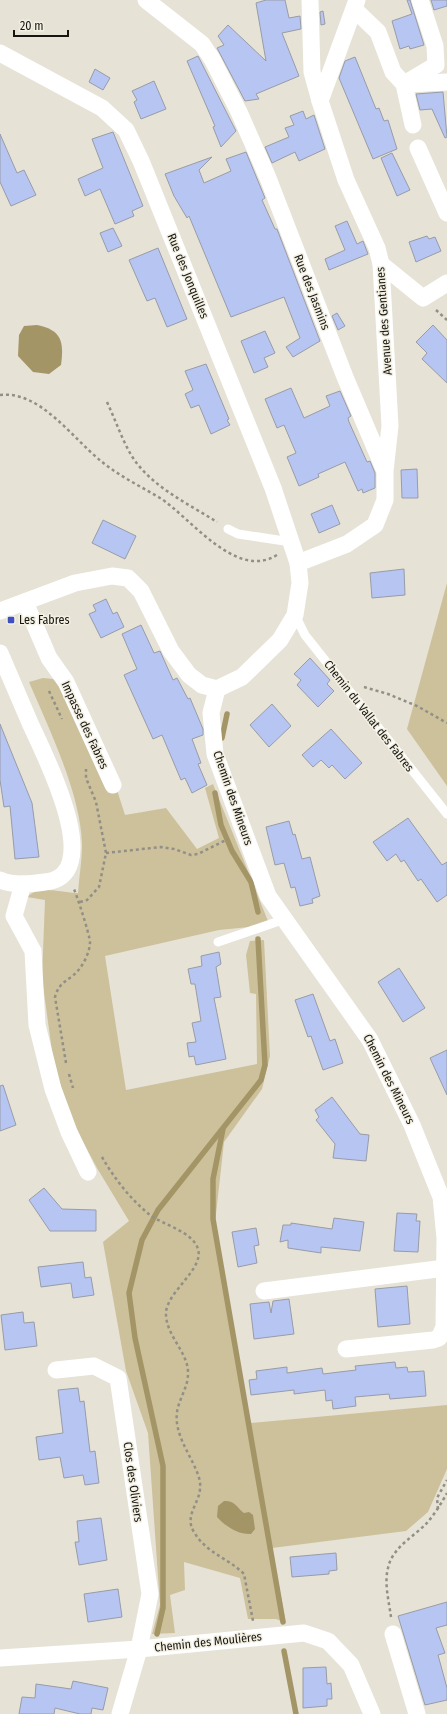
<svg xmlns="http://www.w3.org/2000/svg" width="447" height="1714" font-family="'Fira Sans Condensed',sans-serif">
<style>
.green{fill:#cdc19b}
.water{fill:#a49567}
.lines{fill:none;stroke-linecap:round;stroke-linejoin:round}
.stream{stroke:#a49567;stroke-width:5.5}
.building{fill:#b7c5f3;stroke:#989ca7}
.path{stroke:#928f86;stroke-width:2.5;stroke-dasharray:3 3;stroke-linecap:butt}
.service{stroke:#fff;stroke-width:9}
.minor{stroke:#fff;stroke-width:17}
.poi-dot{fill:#3e4fc2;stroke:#f3f0e3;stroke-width:1.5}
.labels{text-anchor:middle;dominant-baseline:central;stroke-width:3;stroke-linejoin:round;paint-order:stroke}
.street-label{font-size:12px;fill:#161510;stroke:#f3f0e3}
.poi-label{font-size:12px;fill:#161510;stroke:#f3f0e3;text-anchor:start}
</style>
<rect width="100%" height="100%" fill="#e6e2d6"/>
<g class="green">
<path d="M 447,583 L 447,786 L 407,729 Z"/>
<path d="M 43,678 L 53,679 L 61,685 L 108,793 L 117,790 L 125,815 L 166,808 L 197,849 L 219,838 L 205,788 L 213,784 L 268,921 L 249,927 L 219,930 L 105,956 L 126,1090 L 257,1064 L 256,994 L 250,993 L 246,955 L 250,941 L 264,940 L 270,1056 L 262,1089 L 224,1142 L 215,1223 L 250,1423 L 447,1405 L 447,1469 L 428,1512 L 406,1531 L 272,1548 L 286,1623 L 276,1619 L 248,1619 L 240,1578 L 184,1562 L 185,1590 L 170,1595 L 175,1633 L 152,1634 L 160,1605 L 148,1433 L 126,1371 L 103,1242 L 129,1221 L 97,1168 L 74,1125 L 54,1066 L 42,978 L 45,900 L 27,897 C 40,884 61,893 78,893 C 79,877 82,861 82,845 C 81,794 49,729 29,682 Z"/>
</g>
<g class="water">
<path d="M 37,325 C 62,330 64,342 61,365 L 49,374 L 33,372 L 18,356 L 19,335 L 24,326 Z"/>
<path d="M 224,1501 C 236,1501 236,1507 244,1513 L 249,1512 L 253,1515 L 255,1529 L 251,1534 C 239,1535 225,1526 217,1517 L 218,1506 Z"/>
</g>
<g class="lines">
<g class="stream">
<path d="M 222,738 L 227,714"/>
<path d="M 215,793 L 221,825 L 232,851 L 251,882 L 258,912"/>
<path d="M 223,1129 L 213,1179 L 213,1219 L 283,1622"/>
<path d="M 157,1634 L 163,1608 L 163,1466 L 135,1338 L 129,1293 L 142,1240 L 158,1210 L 261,1080 L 265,1065 L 258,939"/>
<path d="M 284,1651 L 296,1714"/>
</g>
</g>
<g class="building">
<path d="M 266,0 L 285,0 L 289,18 L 300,16 L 301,29 L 282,33 L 299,76 L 256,94 L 259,99 L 245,101 L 217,48 L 224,45 L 218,36 L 228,25 L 266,61 L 256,3 Z"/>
<path d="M 407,0 L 410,0 L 424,45 L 410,49 L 409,46 L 400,49 L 392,21 L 412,14 Z"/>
<path d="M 431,0 L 447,0 L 447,6 L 434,10 Z"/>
<path d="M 323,11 L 325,24 L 321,25 L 320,12 Z"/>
<path d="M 198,56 L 236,131 L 221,147 L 213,127 L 215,126 L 187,61 Z"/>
<path d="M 355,57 L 376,109 L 379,108 L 384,121 L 388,120 L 397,149 L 373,159 L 339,78 L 345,61 Z"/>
<path d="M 95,69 L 110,78 L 103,90 L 89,82 Z"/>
<path d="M 154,81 L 166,109 L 141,119 L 134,102 L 137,100 L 132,91 Z"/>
<path d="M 443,92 L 447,137 L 445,138 L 432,109 L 420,110 L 416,94 Z"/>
<path d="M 303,111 L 306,119 L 314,115 L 325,149 L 299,161 L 295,152 L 272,163 L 265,147 L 289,137 L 285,128 L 294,125 L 290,116 Z"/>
<path d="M 113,132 L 143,206 L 132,211 L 134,216 L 115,224 L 100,189 L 85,196 L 78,179 L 103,168 L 92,139 Z"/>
<path d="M 0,134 L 17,173 L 24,170 L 36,195 L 11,206 L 0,182 Z"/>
<path d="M 246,152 L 265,198 L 262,200 L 275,229 L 277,229 L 320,341 L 293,357 L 286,347 L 300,338 L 284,297 L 231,317 L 189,216 L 187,218 L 174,196 L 165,174 L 212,157 L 199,170 L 204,183 L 231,171 L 226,159 Z"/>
<path d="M 392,153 L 410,190 L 397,196 L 381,158 Z"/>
<path d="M 347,221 L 357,244 L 363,241 L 368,254 L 329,270 L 325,259 L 345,250 L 335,226 Z"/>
<path d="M 113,228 L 122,246 L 108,252 L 100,233 Z"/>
<path d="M 427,236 L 429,239 L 435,237 L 441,251 L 416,262 L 409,242 Z"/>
<path d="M 158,248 L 187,319 L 167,327 L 155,298 L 147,301 L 129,260 Z"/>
<path d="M 337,313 L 345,326 L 338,330 L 332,316 Z"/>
<path d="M 433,325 L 447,340 L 447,383 L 422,359 L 427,353 L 416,342 Z"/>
<path d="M 265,331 L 275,353 L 264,358 L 268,367 L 254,373 L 241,341 Z"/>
<path d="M 206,364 L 229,419 L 227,420 L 230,425 L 211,434 L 199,405 L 191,408 L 185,394 L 193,390 L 185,371 Z"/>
<path d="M 291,388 L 304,418 L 330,406 L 326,396 L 340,391 L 351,416 L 348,418 L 349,422 L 367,462 L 370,461 L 375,473 L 375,488 L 363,493 L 362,489 L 358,491 L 345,462 L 318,474 L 319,477 L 299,486 L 287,457 L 296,453 L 284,425 L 277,428 L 265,399 Z"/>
<path d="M 417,469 L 418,498 L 402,498 L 401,470 Z"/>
<path d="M 332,505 L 340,524 L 319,533 L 311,514 Z"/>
<path d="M 103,520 L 136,536 L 125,559 L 92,543 Z"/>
<path d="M 404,569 L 405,595 L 372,598 L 370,573 Z"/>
<path d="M 106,599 L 113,614 L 117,612 L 124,627 L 101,638 L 89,614 L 96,611 L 93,605 Z"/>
<path d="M 141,625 L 154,653 L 160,651 L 173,680 L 177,678 L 188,699 L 190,698 L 203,729 L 203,735 L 192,739 L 201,763 L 198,764 L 207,785 L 192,793 L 185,778 L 181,780 L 162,735 L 153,739 L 124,675 L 137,669 L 122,634 Z"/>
<path d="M 310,658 L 330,680 L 327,684 L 334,691 L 318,707 L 297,685 L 301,680 L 294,674 Z"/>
<path d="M 272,704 L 291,726 L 269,747 L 250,725 Z"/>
<path d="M 0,724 L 32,803 L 39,857 L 15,859 L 10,806 L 4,807 L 0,780 Z"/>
<path d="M 331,729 L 362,763 L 345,779 L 332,765 L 329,768 L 321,760 L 313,767 L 302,755 Z"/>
<path d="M 408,818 L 442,865 L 447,862 L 447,895 L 437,902 L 421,879 L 418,881 L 404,860 L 401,862 L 396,854 L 387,861 L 373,842 Z"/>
<path d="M 289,821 L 293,835 L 295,834 L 302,859 L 310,857 L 320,896 L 312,899 L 313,903 L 300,906 L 295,887 L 291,888 L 284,863 L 275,865 L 266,827 Z"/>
<path d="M 219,952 L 221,964 L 216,967 L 221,997 L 214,998 L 226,1059 L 196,1065 L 194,1056 L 189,1057 L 187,1043 L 196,1042 L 192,1023 L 201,1021 L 195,984 L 191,984 L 188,969 L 202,966 L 201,956 Z"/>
<path d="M 399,968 L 425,1008 L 403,1022 L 378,982 Z"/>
<path d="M 313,994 L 330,1041 L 335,1039 L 343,1063 L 323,1070 L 311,1036 L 308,1037 L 295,1000 Z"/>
<path d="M 447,1050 L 447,1095 L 430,1058 Z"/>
<path d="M 3,1085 L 16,1125 L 0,1131 L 0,1086 Z"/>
<path d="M 332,1097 L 360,1134 L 369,1135 L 366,1161 L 333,1158 L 335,1144 L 316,1120 L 319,1117 L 315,1110 Z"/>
<path d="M 44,1188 L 62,1209 L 96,1210 L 96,1231 L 50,1231 L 29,1200 Z"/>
<path d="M 397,1213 L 417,1214 L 416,1221 L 420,1221 L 418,1252 L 394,1251 Z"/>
<path d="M 334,1218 L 364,1222 L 360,1251 L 321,1247 L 321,1253 L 288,1248 L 288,1240 L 280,1242 L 283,1225 L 291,1225 L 291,1223 L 332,1229 Z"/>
<path d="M 256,1228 L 259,1245 L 254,1246 L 257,1263 L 238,1267 L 232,1232 Z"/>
<path d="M 83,1262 L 85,1278 L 91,1277 L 94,1295 L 73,1298 L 71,1283 L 41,1287 L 38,1267 Z"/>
<path d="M 407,1286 L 410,1324 L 378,1327 L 375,1289 Z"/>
<path d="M 289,1299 L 294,1334 L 254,1339 L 250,1304 L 269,1302 L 271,1313 L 273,1301 Z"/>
<path d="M 23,1312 L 24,1323 L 34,1322 L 37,1346 L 5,1350 L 1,1315 Z"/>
<path d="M 395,1362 L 396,1368 L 407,1367 L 408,1372 L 424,1371 L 426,1396 L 390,1399 L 389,1394 L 355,1397 L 356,1406 L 333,1409 L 332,1400 L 326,1401 L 325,1390 L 294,1394 L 294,1390 L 251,1395 L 249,1380 L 257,1379 L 256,1371 L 287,1367 L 287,1373 L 322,1368 L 323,1374 L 356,1370 L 355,1366 Z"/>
<path d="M 78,1388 L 80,1402 L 84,1401 L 90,1452 L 95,1451 L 99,1483 L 85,1485 L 83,1475 L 64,1478 L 60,1457 L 39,1460 L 36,1437 L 63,1433 L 58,1390 Z"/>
<path d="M 101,1518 L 107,1560 L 79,1565 L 75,1542 L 79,1542 L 77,1521 Z"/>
<path d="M 336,1553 L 337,1570 L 329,1571 L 329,1574 L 292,1577 L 290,1557 Z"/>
<path d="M 118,1589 L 122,1617 L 88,1622 L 84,1594 Z"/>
<path d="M 447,1602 L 447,1625 L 436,1628 L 445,1653 L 438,1655 L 447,1688 L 447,1700 L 425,1705 L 398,1616 Z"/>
<path d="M 326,1667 L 327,1684 L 331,1683 L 332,1699 L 327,1699 L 327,1706 L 303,1708 L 303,1668 Z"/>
<path d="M 73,1681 L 108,1688 L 103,1710 L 92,1708 L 91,1714 L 80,1714 L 55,1708 L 54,1714 L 19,1714 L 22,1697 L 35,1698 L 36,1684 L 71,1689 Z"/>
</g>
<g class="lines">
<g class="path">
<path d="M 436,310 L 447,320"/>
<path d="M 0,395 C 40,390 73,439 101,461 C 119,476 140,486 160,498 C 190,517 236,581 277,555"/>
<path d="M 107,402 C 115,419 121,437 130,453 C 148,485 187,503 217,522"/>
<path d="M 364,687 L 388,694 L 417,706 L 447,723"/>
<path d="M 49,691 L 62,719"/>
<path d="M 106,853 L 161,847 L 174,849 L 191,855 L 198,854 L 228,839"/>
<path d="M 80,902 L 87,900 L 99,887 L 106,853 L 96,802 L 86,778 L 86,769"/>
<path d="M 66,1063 L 55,997 C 60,979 71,981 80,968 C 85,962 90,950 90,942 C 90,936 76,892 73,887"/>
<path d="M 69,1074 L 73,1088"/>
<path d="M 102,1157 C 114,1178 131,1200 150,1215 C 164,1225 193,1232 198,1249 C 204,1269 168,1291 166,1312 C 165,1336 189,1352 188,1374 C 188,1387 179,1399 177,1412 C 173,1441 203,1468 200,1489 C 199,1504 184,1516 194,1532 C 206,1553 228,1558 244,1574 L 253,1621"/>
<path d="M 438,1509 L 437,1498 L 447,1480"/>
<path d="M 391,1617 C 389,1602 384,1583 388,1568 C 392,1548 413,1537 426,1524 C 434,1515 441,1504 447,1493"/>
</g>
<g class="service">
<path d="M 228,529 L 238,534 L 291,542"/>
<path d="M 295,615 L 305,635 L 447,814"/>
<path d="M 218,942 L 285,919"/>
</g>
<g class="minor">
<path d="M 146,0 L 202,44 L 212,59 L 239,112 L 268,178 L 345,377 L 384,469"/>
<path d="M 310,0 L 312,72 L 320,101"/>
<path d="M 355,10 L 378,32 L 393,72 L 404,84 L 413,125"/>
<path d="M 0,53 L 102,108 L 126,130 L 141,161 L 273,488 L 298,563 L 300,583 L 295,615 L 280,640 L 242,677 L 217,689 L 202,685 L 189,675 L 171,651 L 141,591 L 128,578 L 112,576 L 75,583 L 0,611"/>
<path d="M 404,84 L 436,65 L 435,46 L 420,0"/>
<path d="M 407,84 L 447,82"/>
<path d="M 418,148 L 447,213"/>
<path d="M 381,264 L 423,298 L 447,283"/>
<path d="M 298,563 L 347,544 L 375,525 L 385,500 L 385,471 L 390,426 L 381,264 L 377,248 L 346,180 L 320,101 L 357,0"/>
<path d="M 25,602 L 49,658 L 66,682 L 113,785"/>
<path d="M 0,653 C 10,676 20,700 30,723 C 43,752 108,876 45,882 C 30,884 14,886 0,880"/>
<path d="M 217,689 L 211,713 L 215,754 L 268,896 L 370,1040 L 412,1125 L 441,1197 L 445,1238 L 444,1327 L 439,1338 L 433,1340 L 346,1349"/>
<path d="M 23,884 L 14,916 L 33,951 L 37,1025 L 53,1089 L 69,1132 L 88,1172"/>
<path d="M 264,1291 L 445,1268"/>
<path d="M 56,1370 L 94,1366 L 118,1378 L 150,1594 L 139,1649 L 120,1714"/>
<path d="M 393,1634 L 417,1714"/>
<path d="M 0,1658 L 139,1649 L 304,1633 L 328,1641 L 351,1665 L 372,1714"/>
</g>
</g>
<rect class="poi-dot" x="7" y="616" width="8" height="8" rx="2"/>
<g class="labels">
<g class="street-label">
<text transform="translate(188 276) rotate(68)">Rue des Jonquilles</text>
<text transform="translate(312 292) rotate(69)">Rue des Jasmins</text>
<text transform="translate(384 321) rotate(-94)">Avenue des Gentianes</text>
<text transform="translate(369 716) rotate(52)">Chemin du Vallat des Fabres</text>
<text transform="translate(85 725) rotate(65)">Impasse des Fabres</text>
<text transform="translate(233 798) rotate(71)">Chemin des Mineurs</text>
<text transform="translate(389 1079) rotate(63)">Chemin des Mineurs</text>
<text transform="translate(133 1482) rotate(82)">Clos des Oliviers</text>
<text transform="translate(208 1642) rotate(-6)">Chemin des Moulières</text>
</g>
<g class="poi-label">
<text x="19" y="620">Les Fabres</text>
</g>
</g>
<path d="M14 30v6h54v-6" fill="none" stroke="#161510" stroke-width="2"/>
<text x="20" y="30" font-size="12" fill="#161510" stroke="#f3f0e3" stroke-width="3" paint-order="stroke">20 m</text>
</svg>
